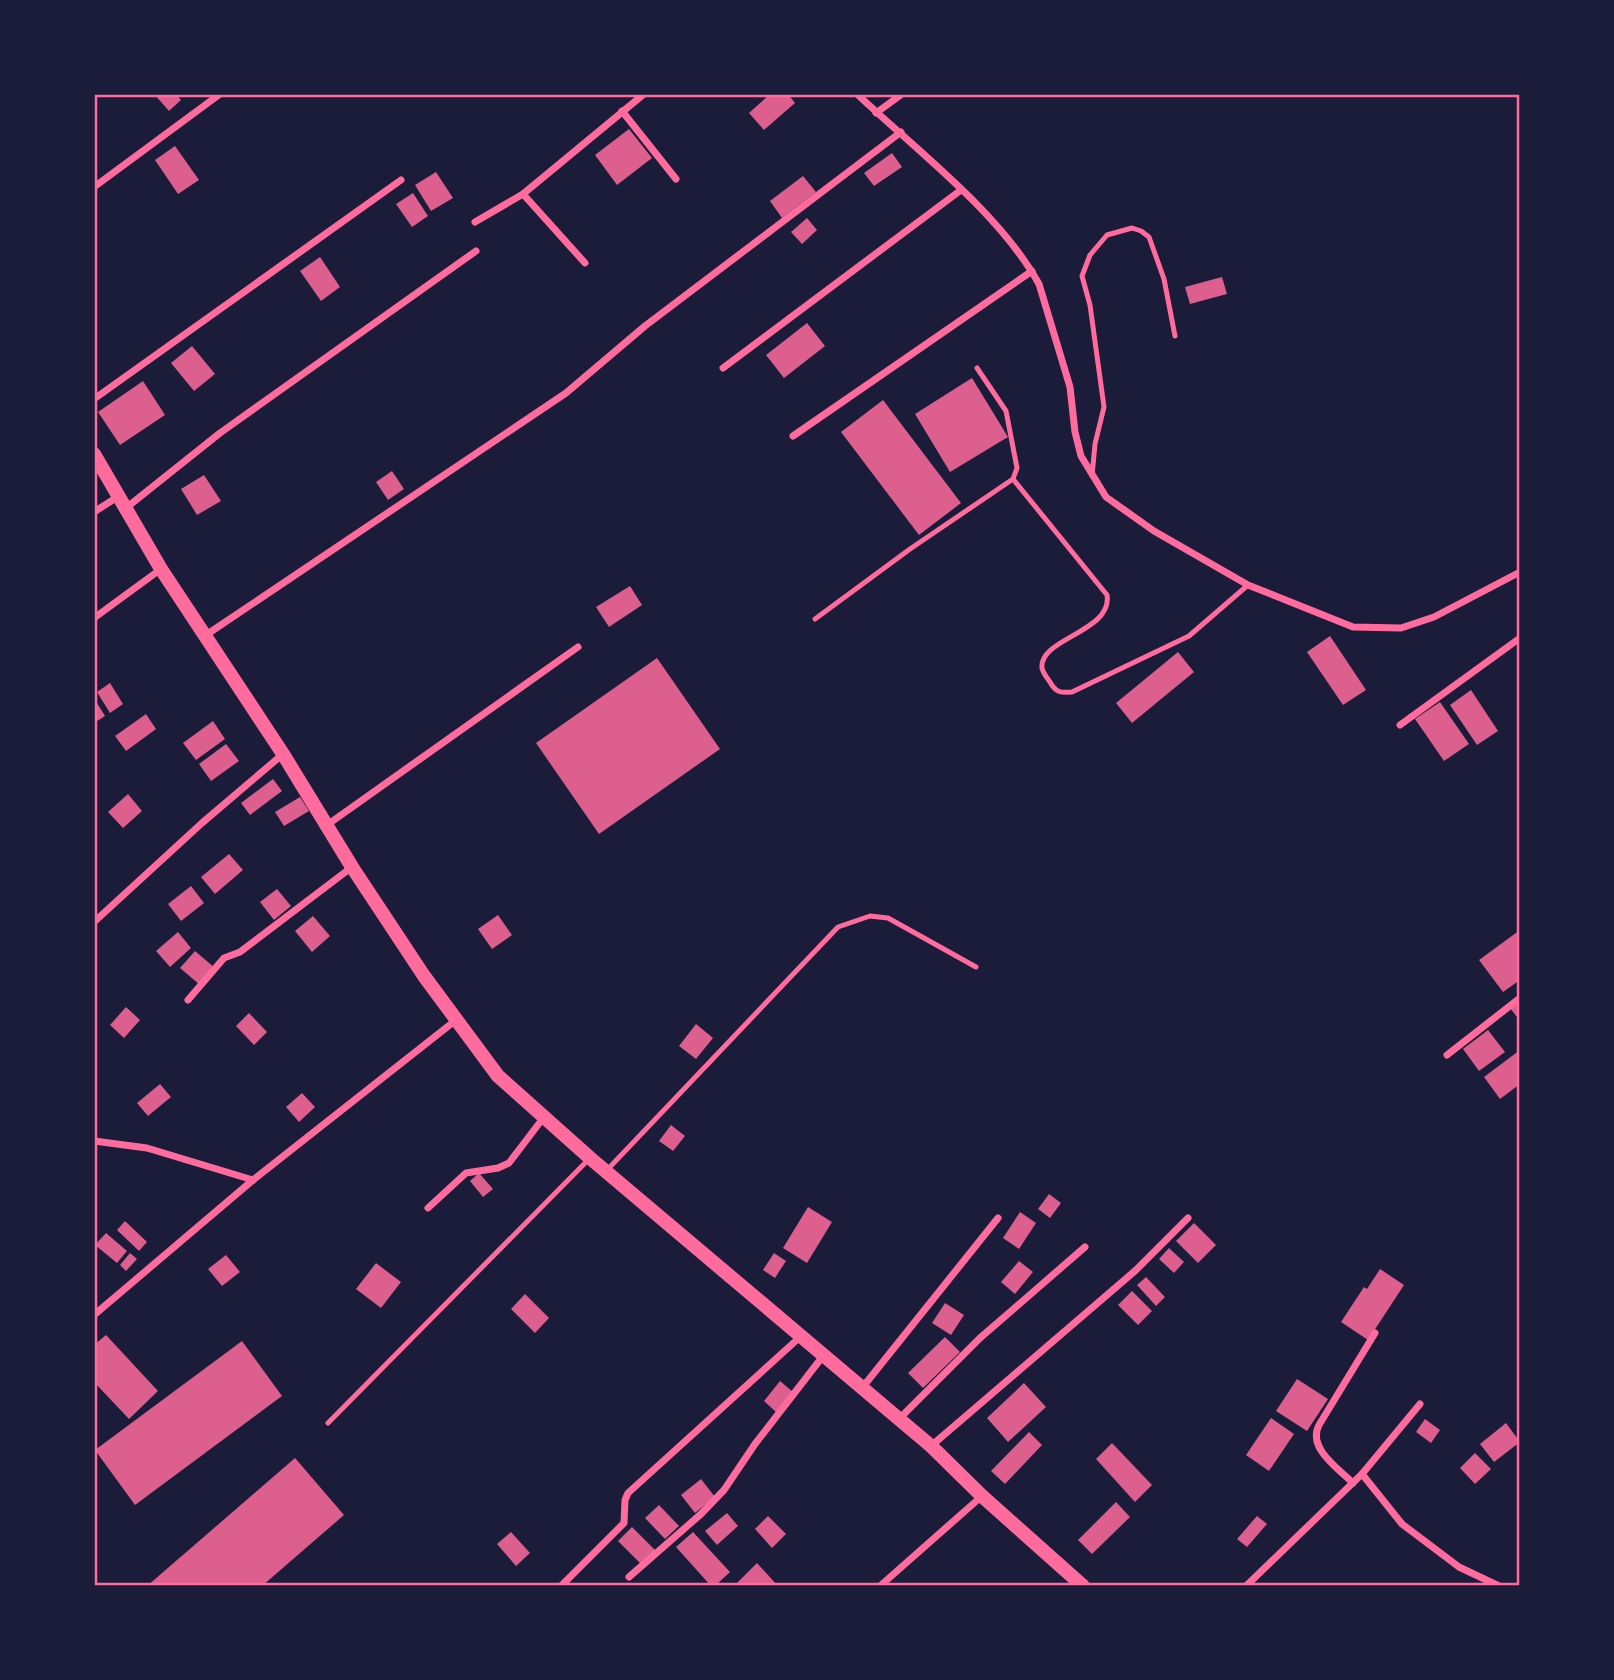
<svg xmlns="http://www.w3.org/2000/svg" width="1614" height="1680" font-family="'Libre Baskerville',serif">
<style>
.building{fill:#dd5f8e}
.lines{fill:none;stroke-linecap:round;stroke-linejoin:round}
.service{stroke:#ff6b9d;stroke-width:5}
.minor{stroke:#ff6b9d;stroke-width:7}
.secondary{stroke:#ff6b9d;stroke-width:14}
.neatline{fill:none;stroke:#ff6b9d;stroke-width:2.5}
</style>
<rect width="100%" height="100%" fill="#1b1b3a"/>
<g class="building">
<path d="M 154,94 L 176,94 L 181,100 L 169,111 Z"/>
<path d="M 770,94 L 788,94 L 795,103 L 764,130 L 749,113 Z"/>
<path d="M 629,129 L 652,158 L 617,185 L 595,155 Z"/>
<path d="M 175,146 L 199,180 L 178,194 L 155,160 Z"/>
<path d="M 892,153 L 902,167 L 874,186 L 864,173 Z"/>
<path d="M 436,172 L 453,198 L 431,211 L 415,185 Z"/>
<path d="M 803,176 L 816,192 L 782,218 L 770,201 Z"/>
<path d="M 413,193 L 428,216 L 412,227 L 396,204 Z"/>
<path d="M 807,218 L 817,230 L 802,244 L 791,232 Z"/>
<path d="M 320,257 L 340,287 L 321,301 L 300,271 Z"/>
<path d="M 1222,277 L 1227,294 L 1190,304 L 1185,287 Z"/>
<path d="M 807,323 L 825,346 L 784,378 L 766,355 Z"/>
<path d="M 192,346 L 215,374 L 194,391 L 171,363 Z"/>
<path d="M 972,378 L 1008,437 L 950,472 L 915,414 Z"/>
<path d="M 143,381 L 165,415 L 120,445 L 98,412 Z"/>
<path d="M 883,400 L 961,503 L 919,535 L 841,432 Z"/>
<path d="M 392,471 L 404,489 L 388,500 L 376,482 Z"/>
<path d="M 204,475 L 221,501 L 197,515 L 181,489 Z"/>
<path d="M 630,586 L 642,605 L 609,627 L 596,607 Z"/>
<path d="M 1330,636 L 1366,690 L 1343,705 L 1307,652 Z"/>
<path d="M 1178,652 L 1194,672 L 1132,723 L 1116,703 Z"/>
<path d="M 657,658 L 720,749 L 599,834 L 536,743 Z"/>
<path d="M 110,683 L 123,704 L 110,713 L 97,692 Z"/>
<path d="M 1471,690 L 1498,731 L 1477,745 L 1450,705 Z"/>
<path d="M 94,698 L 105,716 L 94,723 Z"/>
<path d="M 1440,702 L 1469,744 L 1444,761 L 1415,719 Z"/>
<path d="M 146,714 L 156,729 L 126,751 L 115,736 Z"/>
<path d="M 213,721 L 225,739 L 196,760 L 183,743 Z"/>
<path d="M 226,744 L 239,761 L 211,781 L 199,764 Z"/>
<path d="M 273,779 L 282,791 L 250,815 L 241,803 Z"/>
<path d="M 128,794 L 142,811 L 123,828 L 108,812 Z"/>
<path d="M 300,797 L 309,811 L 284,826 L 275,812 Z"/>
<path d="M 229,854 L 243,870 L 215,894 L 201,877 Z"/>
<path d="M 191,886 L 204,903 L 181,921 L 168,904 Z"/>
<path d="M 277,889 L 291,906 L 274,920 L 260,902 Z"/>
<path d="M 498,915 L 512,935 L 492,949 L 478,929 Z"/>
<path d="M 313,916 L 330,936 L 312,952 L 295,931 Z"/>
<path d="M 1520,930 L 1520,980 L 1503,992 L 1479,960 Z"/>
<path d="M 178,932 L 191,948 L 170,967 L 156,951 Z"/>
<path d="M 195,951 L 215,968 L 200,985 L 180,968 Z"/>
<path d="M 1520,1000 L 1520,1021 L 1510,1008 Z"/>
<path d="M 126,1007 L 140,1020 L 124,1038 L 110,1025 Z"/>
<path d="M 249,1013 L 267,1032 L 254,1045 L 236,1026 Z"/>
<path d="M 696,1024 L 713,1038 L 696,1059 L 679,1046 Z"/>
<path d="M 1488,1030 L 1505,1052 L 1479,1071 L 1463,1049 Z"/>
<path d="M 1520,1050 L 1520,1084 L 1500,1099 L 1484,1077 Z"/>
<path d="M 160,1084 L 171,1097 L 148,1116 L 137,1103 Z"/>
<path d="M 302,1093 L 315,1107 L 299,1122 L 286,1107 Z"/>
<path d="M 671,1125 L 685,1136 L 673,1151 L 659,1141 Z"/>
<path d="M 479,1173 L 493,1189 L 483,1197 L 470,1181 Z"/>
<path d="M 1049,1194 L 1061,1203 L 1050,1218 L 1038,1209 Z"/>
<path d="M 808,1207 L 832,1222 L 807,1263 L 783,1248 Z"/>
<path d="M 1020,1212 L 1036,1223 L 1019,1249 L 1003,1238 Z"/>
<path d="M 125,1221 L 147,1242 L 139,1251 L 117,1230 Z"/>
<path d="M 1194,1223 L 1216,1245 L 1198,1263 L 1176,1241 Z"/>
<path d="M 106,1233 L 127,1251 L 117,1263 L 95,1245 Z"/>
<path d="M 1169,1248 L 1184,1262 L 1174,1273 L 1159,1259 Z"/>
<path d="M 130,1253 L 137,1259 L 126,1271 L 120,1265 Z"/>
<path d="M 774,1253 L 786,1261 L 775,1278 L 763,1270 Z"/>
<path d="M 226,1255 L 240,1272 L 222,1286 L 208,1269 Z"/>
<path d="M 1019,1261 L 1033,1272 L 1015,1294 L 1001,1282 Z"/>
<path d="M 376,1263 L 401,1282 L 381,1308 L 356,1289 Z"/>
<path d="M 1380,1269 L 1404,1285 L 1368,1340 L 1341,1322 L 1364,1287 L 1367,1289 Z"/>
<path d="M 1146,1277 L 1165,1297 L 1156,1306 L 1137,1285 Z"/>
<path d="M 1132,1291 L 1152,1311 L 1138,1325 L 1118,1305 Z"/>
<path d="M 525,1294 L 549,1318 L 535,1333 L 511,1309 Z"/>
<path d="M 945,1303 L 964,1315 L 951,1335 L 932,1323 Z"/>
<path d="M 106,1335 L 158,1391 L 129,1419 L 94,1382 L 94,1345 Z"/>
<path d="M 945,1337 L 960,1352 L 923,1388 L 908,1373 Z"/>
<path d="M 242,1341 L 282,1396 L 135,1505 L 95,1450 Z"/>
<path d="M 1297,1379 L 1328,1399 L 1307,1431 L 1276,1411 Z"/>
<path d="M 780,1381 L 793,1392 L 776,1412 L 764,1401 Z"/>
<path d="M 1024,1383 L 1046,1407 L 1008,1442 L 987,1418 Z"/>
<path d="M 1271,1418 L 1294,1434 L 1269,1471 L 1246,1455 Z"/>
<path d="M 1425,1419 L 1440,1430 L 1431,1443 L 1416,1432 Z"/>
<path d="M 1506,1423 L 1520,1442 L 1494,1462 L 1480,1444 Z"/>
<path d="M 1029,1432 L 1042,1445 L 1005,1484 L 991,1471 Z"/>
<path d="M 1112,1443 L 1152,1485 L 1135,1502 L 1096,1459 Z"/>
<path d="M 1475,1453 L 1491,1469 L 1475,1484 L 1460,1468 Z"/>
<path d="M 295,1458 L 344,1515 L 262,1586 L 147,1586 Z"/>
<path d="M 701,1479 L 715,1497 L 695,1513 L 681,1495 Z"/>
<path d="M 1116,1502 L 1130,1517 L 1092,1554 L 1078,1540 Z"/>
<path d="M 659,1505 L 679,1526 L 665,1539 L 645,1518 Z"/>
<path d="M 727,1513 L 738,1526 L 717,1545 L 705,1531 Z"/>
<path d="M 768,1516 L 786,1534 L 772,1548 L 755,1529 Z"/>
<path d="M 1257,1516 L 1267,1524 L 1247,1547 L 1237,1539 Z"/>
<path d="M 632,1527 L 655,1550 L 641,1564 L 618,1541 Z"/>
<path d="M 511,1532 L 530,1553 L 516,1566 L 497,1544 Z"/>
<path d="M 693,1532 L 730,1572 L 715,1586 L 711,1586 L 676,1547 Z"/>
<path d="M 757,1563 L 778,1586 L 734,1586 Z"/>
</g>
<g class="lines">
<g class="service">
<path d="M 977,368 L 1006,411 L 1017,468 L 1013,479 L 1107,595 C 1113,632 1039,638 1042,668 C 1043,673 1047,678 1050,682 C 1056,693 1061,693 1072,692 L 1189,636 L 1248,585"/>
<path d="M 1092,476 L 1095,444 L 1104,407 L 1090,305 L 1082,276 L 1090,255 L 1107,235 L 1132,228 L 1141,231 L 1149,237 L 1164,279 L 1175,336"/>
<path d="M 815,619 L 910,549 L 1013,479"/>
<path d="M 608,1169 L 838,927 L 870,916 L 888,918 L 976,967"/>
<path d="M 328,1423 L 590,1158"/>
</g>
<g class="minor">
<path d="M 857,94 C 917,151 999,212 1039,284 L 1070,387 L 1075,432 L 1081,456 L 1106,497 L 1154,531 L 1248,585 L 1353,627 L 1401,628 L 1434,617 L 1520,572"/>
<path d="M 622,111 L 676,179"/>
<path d="M 876,113 L 902,94"/>
<path d="M 94,187 L 220,94"/>
<path d="M 523,194 L 585,263"/>
<path d="M 475,222 L 523,194 L 644,94"/>
<path d="M 723,368 L 961,190"/>
<path d="M 94,399 L 401,180"/>
<path d="M 793,436 L 1032,271"/>
<path d="M 126,508 L 220,433 L 476,251"/>
<path d="M 94,512 L 119,496"/>
<path d="M 94,618 L 161,569"/>
<path d="M 206,635 L 566,393 L 645,326 L 901,132"/>
<path d="M 1400,725 L 1520,638"/>
<path d="M 327,825 L 578,647"/>
<path d="M 94,922 L 202,823 L 283,754"/>
<path d="M 188,1000 L 224,958 L 240,952 L 352,867"/>
<path d="M 1447,1055 L 1520,998"/>
<path d="M 94,1141 L 147,1148 L 253,1180"/>
<path d="M 428,1208 L 466,1173 L 498,1168 L 509,1163 L 544,1117"/>
<path d="M 94,1315 L 253,1180 L 456,1020"/>
<path d="M 862,1388 L 998,1218"/>
<path d="M 899,1419 L 980,1338 L 1085,1247"/>
<path d="M 931,1446 L 1136,1270 L 1188,1218"/>
<path d="M 1362,1474 L 1420,1404"/>
<path d="M 1353,1483 C 1338,1468 1307,1448 1319,1425 L 1375,1333"/>
<path d="M 629,1577 L 701,1514 L 724,1490 L 755,1444 L 823,1356"/>
<path d="M 561,1586 L 624,1523 L 625,1500 L 628,1493 L 800,1337"/>
<path d="M 880,1586 L 982,1496"/>
<path d="M 1246,1586 L 1362,1474 L 1402,1524 L 1459,1567 L 1499,1586"/>
</g>
<path class="secondary" d="M 94,454 L 161,569 L 283,754 L 352,867 L 424,976 L 498,1076 L 590,1158 L 931,1446 L 982,1496 L 1083,1586"/>
</g>
<rect width="1614" height="1680" fill="none" stroke="#1b1b3a" stroke-width="192"/>
<rect x="96" y="96" width="1422" height="1488" class="neatline"/>
</svg>
